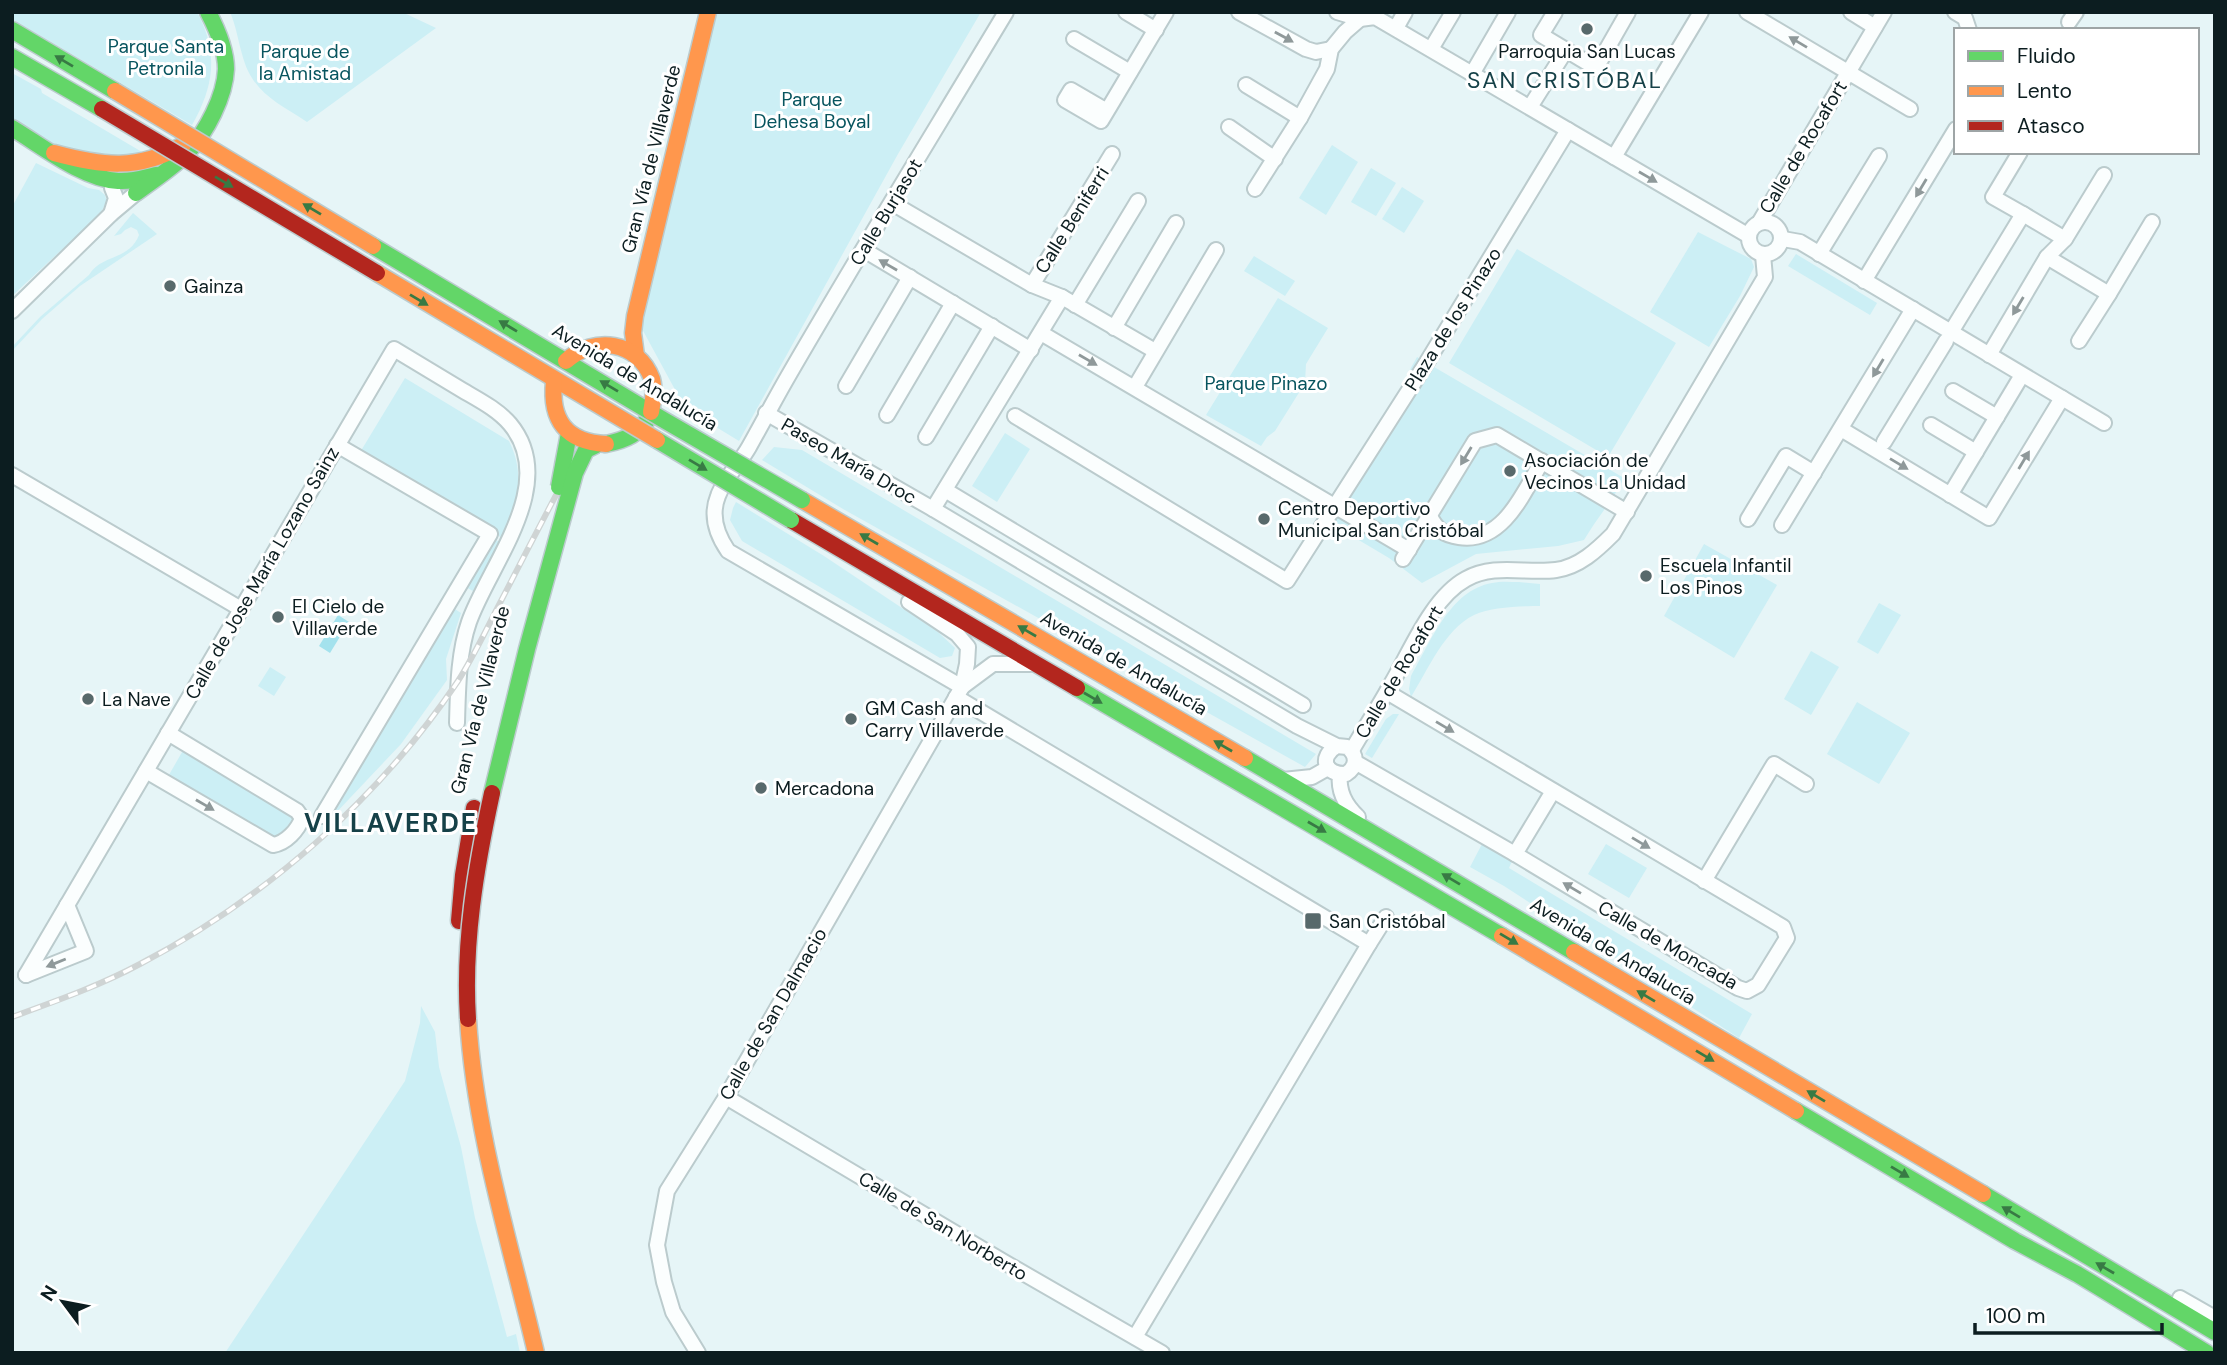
<svg xmlns="http://www.w3.org/2000/svg" width="2227" height="1365" font-family="'DM Sans',sans-serif">
<style>
.green{fill:#cceff5}
.water{fill:#a4e2ed}
.lines{fill:none;stroke-linecap:round;stroke-linejoin:round}
.street-casing{stroke:#bbcbcd;stroke-width:18}
.fast-casing{stroke:#bbcbcd;stroke-width:19}
.slow-casing{stroke:#bbcbcd;stroke-width:19}
.jam-casing{stroke:#bbcbcd;stroke-width:19}
.street{stroke:#fbfefe;stroke-width:14}
.fast{stroke:#63d668;stroke-width:16}
.slow{stroke:#ff974d;stroke-width:16}
.jam{stroke:#b3261e;stroke-width:16}
.rail-casing{stroke:#cfd4d4;stroke-width:6}
.rail{stroke:#fff;stroke-width:3.5;stroke-dasharray:10;stroke-linecap:butt}
.fast-bridge-casing{stroke:#bbcbcd;stroke-width:19;stroke-linecap:butt}
.slow-bridge-casing{stroke:#bbcbcd;stroke-width:19;stroke-linecap:butt}
.jam-bridge-casing{stroke:#bbcbcd;stroke-width:19;stroke-linecap:butt}
.fast-bridge{stroke:#63d668;stroke-width:16}
.slow-bridge{stroke:#ff974d;stroke-width:16}
.jam-bridge{stroke:#b3261e;stroke-width:16}
.oneway{fill:#8f999a}
.oneway2{fill:#387a44}
.poi-dot{fill:#58696b;stroke:#fff;stroke-width:2.5}
.labels{text-anchor:middle;dominant-baseline:central;stroke-width:6;stroke-linejoin:round;paint-order:stroke}
.park-label{font-size:19px;fill:#07545e;stroke:#fff}
.poi-label{font-size:19px;fill:#0c1d20;stroke:#fff;text-anchor:start}
.street-label{font-size:19px;fill:#0c1d20;stroke:#fff}
.quarter-label{font-size:23px;letter-spacing:2px;fill:#164148;stroke:#fff}
.district-label{font-size:26px;font-weight:bold;letter-spacing:2px;fill:#164148;stroke:#fff}
</style>
<rect width="100%" height="100%" fill="#e6f5f7"/>
<g class="green">
<path d="M 12,12 L 197,12 C 219,53 214,86 192,125 L 12,19 Z"/>
<path d="M 230,12 L 402,12 L 436,28 L 307,122 C 277,102 252,93 242,54 C 238,40 236,26 230,12 Z"/>
<path d="M 711,12 L 981,12 L 898,154 L 739,441 L 685,408 L 635,316 Z"/>
<path d="M 12,73 L 41,89 L 42,93 L 142,152 L 110,158 L 57,147 L 12,121 Z"/>
<path d="M 1332,145 L 1358,162 L 1326,215 L 1299,198 Z"/>
<path d="M 36,163 L 88,188 L 99,190 L 105,195 L 107,202 L 99,215 L 12,296 L 12,207 Z"/>
<path d="M 1371,168 L 1396,183 L 1376,216 L 1351,202 Z"/>
<path d="M 1402,187 L 1424,201 L 1404,233 L 1382,219 Z"/>
<path d="M 133,213 L 157,234 L 80,286 L 42,319 L 12,351 L 12,347 L 40,317 L 89,275 C 101,254 129,261 139,235 L 137,230 L 131,227 L 125,230 L 121,234 L 114,236 Z"/>
<path d="M 1698,232 L 1751,259 L 1754,267 L 1740,296 L 1709,347 L 1650,312 Z"/>
<path d="M 1517,249 L 1676,343 L 1608,457 L 1449,363 Z"/>
<path d="M 1796,254 L 1877,303 L 1870,315 L 1788,266 Z"/>
<path d="M 1254,256 L 1295,281 L 1285,296 L 1244,271 Z"/>
<path d="M 1278,298 L 1328,328 L 1306,364 L 1305,383 L 1275,431 L 1267,437 L 1261,446 L 1206,415 Z"/>
<path d="M 1417,357 L 1624,478 C 1613,500 1597,518 1584,540 L 1558,546 L 1476,554 L 1422,583 L 1389,558 L 1325,520 L 1416,380 L 1407,375 Z"/>
<path d="M 405,378 L 509,441 C 526,475 517,505 504,539 L 359,454 Z"/>
<path d="M 1005,433 L 1030,449 L 997,502 L 972,486 Z"/>
<path d="M 774,447 L 802,450 L 1316,754 L 1305,767 L 843,509 L 762,460 Z"/>
<path d="M 736,502 L 824,556 L 938,632 L 955,648 L 952,656 L 940,658 L 742,541 L 730,520 L 733,508 Z"/>
<path d="M 491,537 L 501,543 L 473,591 L 462,585 Z"/>
<path d="M 1704,544 L 1777,585 L 1734,658 L 1664,616 Z"/>
<path d="M 1519,582 L 1540,584 L 1540,606 C 1523,606 1489,607 1474,615 C 1444,630 1428,670 1411,697 L 1409,689 L 1411,676 C 1430,643 1450,590 1492,583 C 1501,581 1510,582 1519,582 Z"/>
<path d="M 1879,603 L 1901,615 L 1878,654 L 1857,642 Z"/>
<path d="M 450,606 L 461,613 L 446,659 L 447,680 L 401,744 L 332,817 L 329,814 Z"/>
<path d="M 1811,651 L 1839,667 L 1811,715 L 1784,699 Z"/>
<path d="M 270,667 L 286,677 L 274,696 L 258,686 Z"/>
<path d="M 1857,702 L 1910,733 L 1879,784 L 1827,754 Z"/>
<path d="M 1393,714 L 1399,714 L 1372,758 L 1365,754 L 1386,719 Z"/>
<path d="M 185,747 L 292,811 L 297,821 L 276,841 L 166,780 Z"/>
<path d="M 1482,844 L 1512,861 L 1509,868 L 1752,1014 L 1739,1038 L 1504,886 L 1470,867 Z"/>
<path d="M 1606,844 L 1647,868 L 1629,898 L 1588,874 Z"/>
<path d="M 421,1006 L 435,1032 L 439,1067 L 461,1147 L 475,1218 L 507,1337 L 516,1334 L 520,1353 L 225,1353 L 405,1081 L 420,1023 Z"/>
</g>
<path class="water" d="M 338,615 L 349,622 L 330,653 L 319,646 Z"/>
<g class="lines">
<g class="street-casing">
<g id="street">
<path d="M 1126,12 L 1156,30"/>
<path d="M 1239,12 L 1306,49 L 1316,52 L 1331,49"/>
<path d="M 1337,12 L 1360,19"/>
<path d="M 1555,12 L 1541,35 L 1596,68 L 1628,12"/>
<path d="M 1747,12 L 1910,109"/>
<path d="M 1851,12 L 1875,27"/>
<path d="M 1955,12 L 1965,18 L 1969,30"/>
<path d="M 2069,22 L 2076,12"/>
<path d="M 1396,28 L 1405,12"/>
<path d="M 1074,39 L 1130,72"/>
<path d="M 1431,49 L 1453,12"/>
<path d="M 1472,74 L 1508,12"/>
<path d="M 1246,85 L 1300,118"/>
<path d="M 1530,107 L 1566,50"/>
<path d="M 1107,111 L 1071,90 L 1065,100 L 1101,121 L 1110,106 L 1166,12"/>
<path d="M 1229,127 L 1275,159"/>
<path d="M 1614,157 L 1701,12"/>
<path d="M 1255,189 L 1300,118 L 1327,69 L 1331,49 L 1345,32 L 1360,19 L 1375,17 L 1749,236"/>
<path d="M 892,203 L 1032,285 L 1062,297 L 1155,351"/>
<path d="M 111,214 L 116,198 L 112,188 L 113,181"/>
<path d="M 2023,214 L 2065,239 L 2104,175"/>
<circle cx="1765" cy="238" r="16"/>
<path d="M 1759,223 L 1884,12"/>
<path d="M 1783,239 L 1800,242 L 2104,423"/>
<path d="M 864,250 L 1031,350"/>
<path d="M 1819,254 L 1879,156"/>
<path d="M 2047,257 L 2109,294 L 2152,222"/>
<path d="M 1864,281 L 1956,129"/>
<path d="M 1032,285 L 1112,154"/>
<path d="M 1075,305 L 1138,201"/>
<path d="M 12,311 L 111,214 L 136,193"/>
<path d="M 1114,328 L 1176,223"/>
<path d="M 1951,332 L 2023,214 L 1993,197 L 2020,152"/>
<path d="M 1041,333 L 1409,550"/>
<path d="M 2079,341 L 2109,294"/>
<path d="M 1989,355 L 2047,257 L 2065,239"/>
<path d="M 846,386 L 910,277"/>
<path d="M 1135,387 L 1216,250"/>
<path d="M 1953,391 L 1997,417"/>
<path d="M 766,413 L 933,509 L 1297,726 L 1337,746 L 1347,747 C 1358,755 1357,767 1346,774 C 1325,775 1318,757 1337,746"/>
<path d="M 887,415 L 953,303"/>
<path d="M 1015,416 L 1287,581 L 1427,362 L 1568,130"/>
<path d="M 1931,425 L 1976,452"/>
<path d="M 1841,429 L 1989,518 L 2062,398"/>
<path d="M 926,437 L 992,326"/>
<path d="M 1884,442 L 1946,341"/>
<path d="M 12,475 L 241,609"/>
<path d="M 945,490 L 1303,705"/>
<path d="M 1950,495 L 2022,375"/>
<path d="M 933,509 L 1062,297"/>
<path d="M 1430,516 C 1436,529 1444,535 1459,537 C 1503,544 1524,492 1542,461"/>
<path d="M 1748,519 L 1786,456 L 1814,473"/>
<path d="M 1782,525 L 1913,309"/>
<path d="M 1403,559 L 1475,441 L 1497,435 L 1627,512"/>
<path d="M 962,687 L 728,551 C 717,535 710,516 718,496 C 724,479 740,463 749,447 C 763,422 776,397 790,373 C 860,252 934,132 1006,12"/>
<path d="M 962,687 L 993,664 L 1030,664"/>
<path d="M 956,697 L 1369,944 L 1135,1337"/>
<path d="M 1352,750 C 1364,729 1378,708 1390,686 C 1410,653 1431,598 1466,579 C 1494,563 1526,574 1556,570 C 1579,567 1597,550 1613,534 L 1765,277 L 1763,255"/>
<path d="M 1355,762 L 1515,854 L 1738,988 L 1747,991 L 1758,985 L 1787,938 L 1783,927 L 1387,692"/>
<path d="M 146,771 L 273,845 C 286,843 298,830 302,818 L 297,811 L 168,733"/>
<path d="M 1340,775 C 1338,792 1345,805 1358,817"/>
<path d="M 1283,780 L 1312,777 L 1328,768"/>
<path d="M 322,816 L 490,534 L 337,445"/>
<path d="M 1515,854 L 1553,791"/>
<path d="M 1704,881 L 1774,764 L 1806,784"/>
<path d="M 1369,944 L 1386,917"/>
<path d="M 26,975 L 394,349 C 417,363 439,376 462,390 C 479,400 497,409 510,424 C 560,484 489,565 469,622 C 458,654 458,690 457,723"/>
<path d="M 26,975 L 86,951 L 67,905"/>
<path d="M 726,1097 L 1004,1262 L 1162,1353"/>
<path d="M 2180,1298 L 2215,1318"/>
<path d="M 698,1353 L 673,1312 L 664,1282 L 657,1245 L 667,1191 L 726,1097 L 962,687 L 967,664 L 968,647 L 957,634 L 909,602"/>
</g>
</g>
<g class="fast-casing">
<g id="fast">
<path d="M 12,30 L 115,91"/>
<path d="M 12,57 L 102,109"/>
<path d="M 12,128 C 42,146 83,179 118,181 C 131,182 144,178 156,175"/>
<path d="M 136,193 C 153,180 173,168 188,152 C 206,132 225,97 226,69 C 226,49 217,29 208,12"/>
<path d="M 606,444 C 626,440 640,434 650,415"/>
<path d="M 1077,688 L 1502,936"/>
<path d="M 1245,758 L 1574,952"/>
<path d="M 1796,1111 L 2015,1241 L 2077,1274 L 2207,1353"/>
<path d="M 1983,1194 L 2215,1332"/>
</g>
</g>
<g class="slow-casing">
<g id="slow">
<path d="M 54,153 C 102,166 138,171 183,145"/>
<path d="M 802,500 L 1245,758"/>
<path d="M 1502,936 L 1796,1111"/>
<path d="M 1574,952 L 1983,1194"/>
</g>
</g>
<g class="jam-casing">
<g id="jam">
<path d="M 791,520 L 1077,688"/>
<path d="M 459,921 L 463,875 L 474,808"/>
</g>
</g>
<use href="#street" class="street"/>
<use href="#fast" class="fast"/>
<use href="#slow" class="slow"/>
<use href="#jam" class="jam"/>
<g class="rail-casing">
<path id="rail" d="M 12,1017 C 56,1001 99,986 140,964 C 265,899 379,799 458,681 C 474,656 487,628 501,601 C 524,556 548,510 572,465"/>
</g>
<use href="#rail" class="rail"/>
<g class="fast-bridge-casing">
<g id="fast-bridge">
<path d="M 373,246 L 662,419 L 802,500"/>
<path d="M 657,440 L 791,520"/>
<path d="M 559,487 L 569,433"/>
<path d="M 492,793 L 527,649 L 575,473 L 586,450 L 596,445"/>
</g>
</g>
<g class="slow-bridge-casing">
<g id="slow-bridge">
<path d="M 115,91 L 373,246"/>
<path d="M 377,273 L 657,440"/>
<path d="M 636,356 L 633,333 L 635,316 L 708,12"/>
<path d="M 566,361 C 594,335 638,341 652,379 C 655,390 653,401 651,412"/>
<path d="M 554,381 C 550,420 566,442 606,444"/>
<path d="M 468,1019 C 475,1133 510,1242 536,1353"/>
</g>
</g>
<g class="jam-bridge-casing">
<g id="jam-bridge">
<path d="M 102,109 L 377,273"/>
<path d="M 468,1019 C 463,943 476,867 492,793"/>
</g>
</g>
<use href="#fast-bridge" class="fast-bridge"/>
<use href="#slow-bridge" class="slow-bridge"/>
<use href="#jam-bridge" class="jam-bridge"/>
</g>
<defs><path id="oneway-solid" d="M-6-.8H1V-3.2L6.5 0L1 3.2V.8H-6Z" transform="scale(1.75)"/></defs>
<g class="oneway">
<use href="#oneway-solid" transform="translate(1284 37) rotate(29)"/>
<use href="#oneway-solid" transform="translate(1798 42) rotate(-149)"/>
<use href="#oneway-solid" transform="translate(1648 177) rotate(30)"/>
<use href="#oneway-solid" transform="translate(1921 188) rotate(121)"/>
<use href="#oneway-solid" transform="translate(888 265) rotate(-150)"/>
<use href="#oneway-solid" transform="translate(2018 306) rotate(121)"/>
<use href="#oneway-solid" transform="translate(1088 360) rotate(30)"/>
<use href="#oneway-solid" transform="translate(1878 368) rotate(121)"/>
<use href="#oneway-solid" transform="translate(1466 456) rotate(121)"/>
<use href="#oneway-solid" transform="translate(2024 460) rotate(-59)"/>
<use href="#oneway-solid" transform="translate(1899 464) rotate(31)"/>
<use href="#oneway-solid" transform="translate(1445 727) rotate(31)"/>
<use href="#oneway-solid" transform="translate(205 805) rotate(30)"/>
<use href="#oneway-solid" transform="translate(1641 843) rotate(31)"/>
<use href="#oneway-solid" transform="translate(1572 888) rotate(-149)"/>
<use href="#oneway-solid" transform="translate(56 963) rotate(158)"/>
</g>
<g class="oneway2">
<use href="#oneway-solid" transform="translate(64 61) rotate(-149)"/>
<use href="#oneway-solid" transform="translate(224 182) rotate(31)"/>
<use href="#oneway-solid" transform="translate(312 209) rotate(-149)"/>
<use href="#oneway-solid" transform="translate(419 300) rotate(31)"/>
<use href="#oneway-solid" transform="translate(508 326) rotate(-149)"/>
<use href="#oneway-solid" transform="translate(609 386) rotate(-149)"/>
<use href="#oneway-solid" transform="translate(698 465) rotate(31)"/>
<use href="#oneway-solid" transform="translate(869 539) rotate(-150)"/>
<use href="#oneway-solid" transform="translate(1027 631) rotate(-150)"/>
<use href="#oneway-solid" transform="translate(1093 698) rotate(30)"/>
<use href="#oneway-solid" transform="translate(1223 746) rotate(-150)"/>
<use href="#oneway-solid" transform="translate(1317 827) rotate(30)"/>
<use href="#oneway-solid" transform="translate(1451 879) rotate(-149)"/>
<use href="#oneway-solid" transform="translate(1509 939) rotate(31)"/>
<use href="#oneway-solid" transform="translate(1646 996) rotate(-149)"/>
<use href="#oneway-solid" transform="translate(1705 1056) rotate(31)"/>
<use href="#oneway-solid" transform="translate(1816 1096) rotate(-149)"/>
<use href="#oneway-solid" transform="translate(1900 1172) rotate(31)"/>
<use href="#oneway-solid" transform="translate(2011 1212) rotate(-149)"/>
<use href="#oneway-solid" transform="translate(2105 1268) rotate(-150)"/>
</g>
<g class="poi-dot">
<circle cx="1587" cy="29" r="7"/>
<circle cx="170" cy="286" r="7"/>
<circle cx="1510" cy="471" r="7"/>
<circle cx="1264" cy="519" r="7"/>
<circle cx="1646" cy="576" r="7"/>
<circle cx="278" cy="617" r="7"/>
<circle cx="88" cy="699" r="7"/>
<circle cx="851" cy="719" r="7"/>
<circle cx="761" cy="788" r="7"/>
<rect x="1304" y="912" width="18" height="18" rx="3.5"/>
</g>
<g class="labels">
<g class="park-label">
<text x="166" y="46">Parque Santa<tspan x="166" dy="22">Petronila</tspan></text>
<text x="305" y="51">Parque de<tspan x="305" dy="22">la Amistad</tspan></text>
<text x="812" y="99">Parque<tspan x="812" dy="22">Dehesa Boyal</tspan></text>
<text x="1266" y="383">Parque Pinazo</text>
</g>
<g class="poi-label">
<text x="1587" y="51" text-anchor="middle">Parroquia San Lucas</text>
<text x="184" y="286">Gainza</text>
<text x="1524" y="460">Asociación de<tspan x="1524" dy="22">Vecinos La Unidad</tspan></text>
<text x="1278" y="508">Centro Deportivo<tspan x="1278" dy="22">Municipal San Cristóbal</tspan></text>
<text x="1660" y="565">Escuela Infantil<tspan x="1660" dy="22">Los Pinos</tspan></text>
<text x="292" y="606">El Cielo de<tspan x="292" dy="22">Villaverde</tspan></text>
<text x="102" y="699">La Nave</text>
<text x="865" y="708">GM Cash and<tspan x="865" dy="22">Carry Villaverde</tspan></text>
<text x="775" y="788">Mercadona</text>
<text x="1329" y="921">San Cristóbal</text>
</g>
<g class="street-label">
<text transform="translate(1803 147) rotate(-59)">Calle de Rocafort</text>
<text transform="translate(651 159) rotate(-76)">Gran Vía de Villaverde</text>
<text transform="translate(886 212) rotate(-59)">Calle Burjasot</text>
<text transform="translate(1072 220) rotate(-58)">Calle Beniferri</text>
<text transform="translate(1453 319) rotate(-58)">Plaza de los Pinazo</text>
<text transform="translate(635 377) rotate(31)">Avenida de Andalucía</text>
<text transform="translate(849 461) rotate(30)">Paseo María Droc</text>
<text transform="translate(262 573) rotate(-60)">Calle de Jose María Lozano Sainz</text>
<text transform="translate(1124 663) rotate(30)">Avenida de Andalucía</text>
<text transform="translate(1399 672) rotate(-59)">Calle de Rocafort</text>
<text transform="translate(480 700) rotate(-76)">Gran Vía de Villaverde</text>
<text transform="translate(1668 945) rotate(30)">Calle de Moncada</text>
<text transform="translate(1613 951) rotate(31)">Avenida de Andalucía</text>
<text transform="translate(773 1014) rotate(-60)">Calle de San Dalmacio</text>
<text transform="translate(943 1226) rotate(31)">Calle de San Norberto</text>
</g>
<g class="quarter-label">
<text x="1565" y="80">SAN CRISTÓBAL</text>
</g>
<g class="district-label">
<text x="391" y="823">VILLAVERDE</text>
</g>
</g>
<rect width="2227" height="1365" fill="none" stroke="#0c1d20" stroke-width="28"/>
<rect x="1954" y="28" width="245" height="126" fill="#ffffff" stroke="#9ea5a6" stroke-width="2"/>
<rect x="1968" y="51" width="35" height="10" fill="#63d668" stroke="#9ea5a6" stroke-width="2"/>
<text x="2017" y="63" font-size="21" fill="#0c1d20">Fluido</text>
<rect x="1968" y="86" width="35" height="10" fill="#ff974d" stroke="#9ea5a6" stroke-width="2"/>
<text x="2017" y="98" font-size="21" fill="#0c1d20">Lento</text>
<rect x="1968" y="121" width="35" height="10" fill="#b3261e" stroke="#9ea5a6" stroke-width="2"/>
<text x="2017" y="133" font-size="21" fill="#0c1d20">Atasco</text>
<g transform="translate(63 1302) rotate(302)" stroke="#ffffff" stroke-width="5" paint-order="stroke">
<path d="M0-5L12 26L0 18L-12 26Z" fill="#0c1d20"/>
<text y="-10" font-size="19" font-weight="bold" text-anchor="middle" fill="#0c1d20">N</text>
</g>
<path d="M1975 1323v10h187v-10" fill="none" stroke="#0c1d20" stroke-width="3.5"/>
<text x="1986" y="1323" font-size="21" fill="#0c1d20" stroke="#ffffff" stroke-width="5" paint-order="stroke">100 m</text>
</svg>
